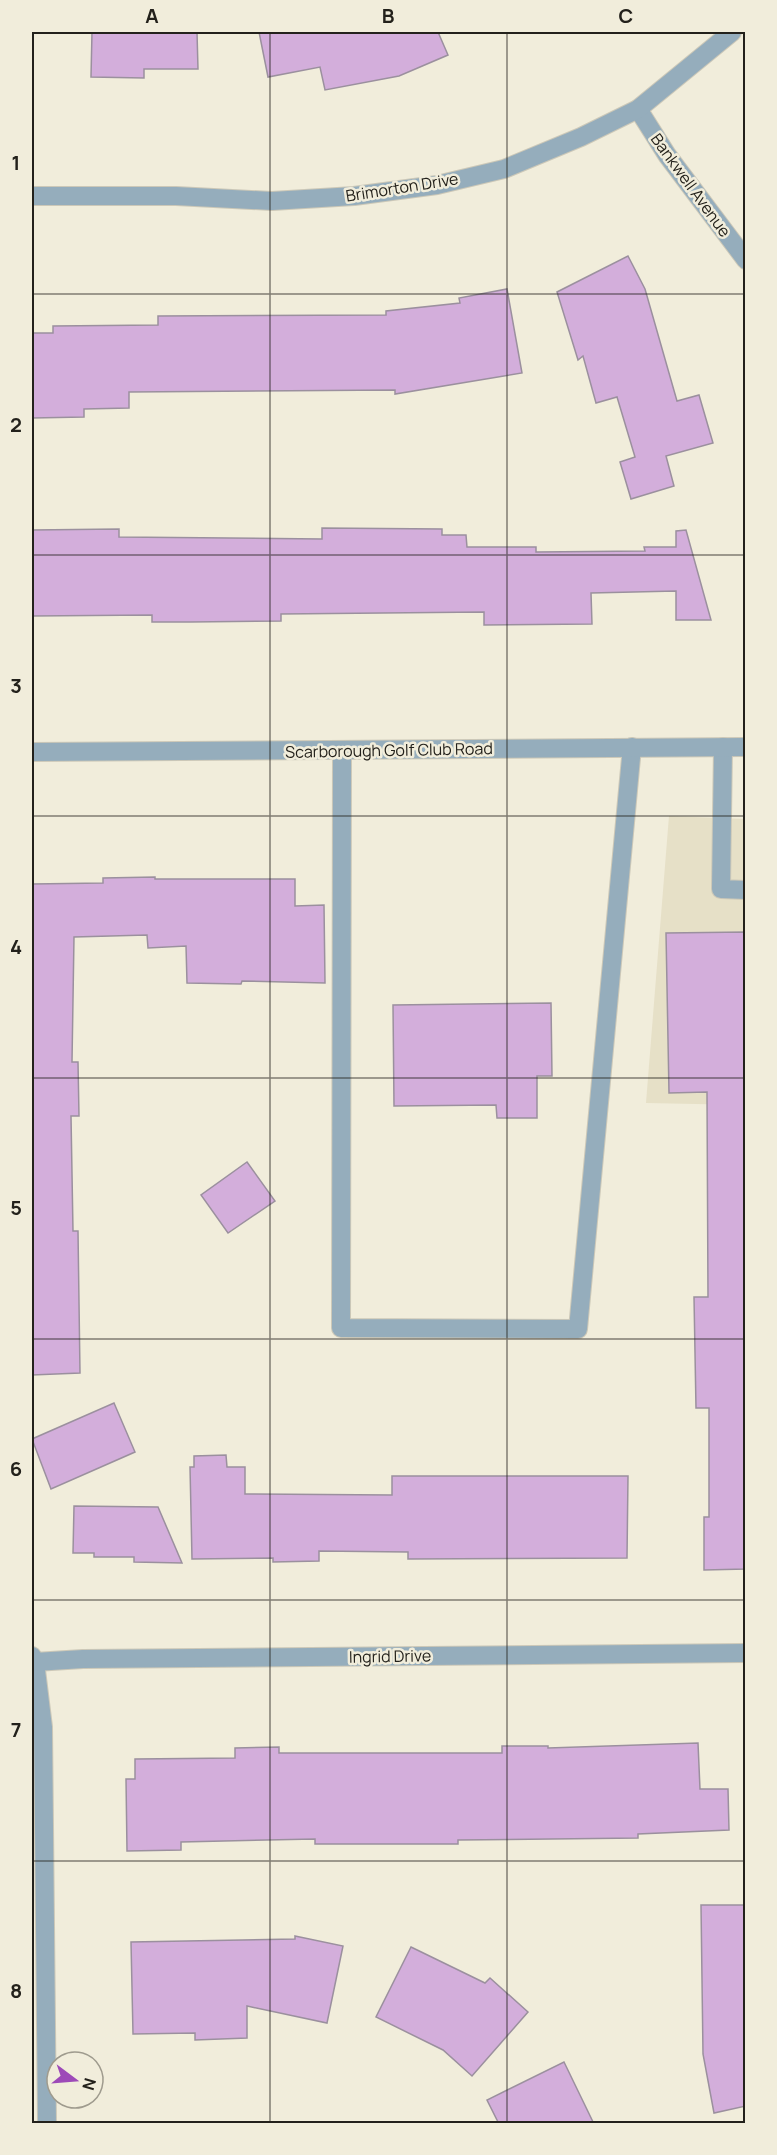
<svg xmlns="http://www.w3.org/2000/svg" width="777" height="2155" font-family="Manrope,sans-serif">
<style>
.built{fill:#e6e0c7}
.building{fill:#d3aedb;stroke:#9b909e;stroke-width:1.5}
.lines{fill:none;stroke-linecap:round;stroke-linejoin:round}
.service-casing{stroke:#ccc8b8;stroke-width:20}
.minor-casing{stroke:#ccc8b8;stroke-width:20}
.tertiary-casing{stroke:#ccc8b8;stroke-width:20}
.service{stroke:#95adbc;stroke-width:18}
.minor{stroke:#95adbc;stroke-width:18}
.tertiary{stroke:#95adbc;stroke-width:18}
.grid{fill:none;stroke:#23211b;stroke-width:1.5;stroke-opacity:0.55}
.labels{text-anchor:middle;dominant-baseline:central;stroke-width:5;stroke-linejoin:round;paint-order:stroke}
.street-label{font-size:16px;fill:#23211b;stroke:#f1eddb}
.neatline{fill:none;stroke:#23211b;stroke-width:2}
.grid-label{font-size:20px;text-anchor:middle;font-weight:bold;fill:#23211b}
</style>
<rect width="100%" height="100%" fill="#f1eddb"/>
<path class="built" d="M 669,816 L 745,819 L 745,1105 L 646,1103 Z"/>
<g class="building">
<path d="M 92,32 L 197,32 L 198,69 L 144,69 L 144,78 L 91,77 Z"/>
<path d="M 259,32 L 438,32 L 448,55 L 399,76 L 325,90 L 320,67 L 268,77 Z"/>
<path d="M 628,256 L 645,289 L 677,401 L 699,395 L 713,443 L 666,456 L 674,486 L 631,499 L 620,462 L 635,457 L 617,397 L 596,403 L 583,356 L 578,360 L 557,292 Z"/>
<path d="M 507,289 L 522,373 L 395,394 L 395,390 L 129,392 L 129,408 L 84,409 L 84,417 L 32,418 L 32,333 L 53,333 L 53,326 L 158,325 L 158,316 L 386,315 L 386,311 L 460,303 L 459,298 Z"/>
<path d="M 322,528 L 442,529 L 442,535 L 466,535 L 467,547 L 536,547 L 536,552 L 645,551 L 644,547 L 676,547 L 676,531 L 686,530 L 711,620 L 676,620 L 676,591 L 591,593 L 592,624 L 484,625 L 484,612 L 281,614 L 281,621 L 190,622 L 152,622 L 152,615 L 32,616 L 32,530 L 119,529 L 119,537 L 322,539 Z"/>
<path d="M 155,877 L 155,879 L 295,879 L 295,906 L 324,905 L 325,983 L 242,981 L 241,984 L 187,983 L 186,946 L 148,948 L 147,935 L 74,937 L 72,1062 L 78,1062 L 79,1116 L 71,1116 L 73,1231 L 78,1231 L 80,1373 L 32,1375 L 32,884 L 103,883 L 103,878 Z"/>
<path d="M 746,932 L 746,1569 L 704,1570 L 704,1517 L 709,1517 L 709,1408 L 696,1408 L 694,1297 L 708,1297 L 707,1092 L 669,1093 L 666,933 Z"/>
<path d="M 551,1003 L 552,1076 L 537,1076 L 537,1118 L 497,1118 L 496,1105 L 394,1106 L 393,1005 Z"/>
<path d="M 247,1162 L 275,1201 L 228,1233 L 201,1195 Z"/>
<path d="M 114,1403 L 135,1452 L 51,1489 L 32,1439 Z"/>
<path d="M 226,1455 L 227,1467 L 245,1467 L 245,1494 L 392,1495 L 392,1476 L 628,1476 L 627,1558 L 408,1559 L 408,1552 L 319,1551 L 319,1561 L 273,1562 L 273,1558 L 192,1559 L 190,1467 L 194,1467 L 194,1456 Z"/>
<path d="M 74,1506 L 158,1507 L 182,1563 L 134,1562 L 134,1557 L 94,1557 L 94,1553 L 73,1553 Z"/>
<path d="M 698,1743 L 700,1789 L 728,1789 L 729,1830 L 638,1834 L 638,1838 L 458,1840 L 458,1844 L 315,1844 L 315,1839 L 181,1842 L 181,1850 L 127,1851 L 126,1779 L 135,1779 L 135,1759 L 235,1758 L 235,1748 L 279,1747 L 279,1753 L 502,1753 L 502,1746 L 548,1746 L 548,1748 Z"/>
<path d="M 701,1905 L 746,1905 L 746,2106 L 714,2113 L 703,2054 Z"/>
<path d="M 295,1936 L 343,1946 L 327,2023 L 247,2006 L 247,2038 L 195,2040 L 195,2033 L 133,2034 L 131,1942 L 295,1939 Z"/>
<path d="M 411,1947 L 485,1983 L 490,1978 L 528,2012 L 472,2076 L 443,2050 L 376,2017 Z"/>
<path d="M 564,2062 L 594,2124 L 499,2124 L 487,2100 Z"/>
</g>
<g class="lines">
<g class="service-casing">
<g id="service">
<path d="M 723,747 L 721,889 L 746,890"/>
<path d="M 342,751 L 341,1328 L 578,1329 L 632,747"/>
</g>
</g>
<g class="minor-casing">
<g id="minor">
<path d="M 32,1656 L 35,1662 L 43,1727 L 47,2124"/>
<path d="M 35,1662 L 83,1659 L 746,1653"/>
</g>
</g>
<g class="tertiary-casing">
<g id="tertiary">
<path d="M 638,109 L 667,155 L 746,260"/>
<path d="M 32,196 L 176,196 L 272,201 L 354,196 L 437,185 L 504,169 L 581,137 L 638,109 L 732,32"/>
<path d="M 32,752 L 746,747"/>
</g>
</g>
<use href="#service" class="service"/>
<use href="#minor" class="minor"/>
<use href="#tertiary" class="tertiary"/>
</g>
<path class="grid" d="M 270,32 L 270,2124M 507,32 L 507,2124M 32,294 L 746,294M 32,555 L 746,555M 32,816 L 746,816M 32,1078 L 746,1078M 32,1339 L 746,1339M 32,1600 L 746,1600M 32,1861 L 746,1861"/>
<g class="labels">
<g class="street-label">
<text transform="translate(691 185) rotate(54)">Bankwell Avenue</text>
<text transform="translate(402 187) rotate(-9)">Brimorton Drive</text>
<text transform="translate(389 750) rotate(-1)">Scarborough Golf Club Road</text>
<text transform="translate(390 1656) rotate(-1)">Ingrid Drive</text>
</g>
</g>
<rect width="777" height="2155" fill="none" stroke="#f1eddb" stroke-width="66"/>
<g transform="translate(75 2080) rotate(106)"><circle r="28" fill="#f1eddb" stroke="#9f9b8e" stroke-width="1.5"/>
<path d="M0-4.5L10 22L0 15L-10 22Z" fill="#9d4ab8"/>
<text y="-9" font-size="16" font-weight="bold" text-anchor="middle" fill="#23211b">N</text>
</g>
<rect x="33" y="33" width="711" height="2089" class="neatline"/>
<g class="grid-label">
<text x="152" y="23">A</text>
<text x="388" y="23">B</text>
<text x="626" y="23">C</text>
<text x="16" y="170">1</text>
<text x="16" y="432">2</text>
<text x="16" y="693">3</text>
<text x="16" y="954">4</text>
<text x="16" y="1215">5</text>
<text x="16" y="1476">6</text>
<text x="16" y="1737">7</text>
<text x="16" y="1998">8</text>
</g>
</svg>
